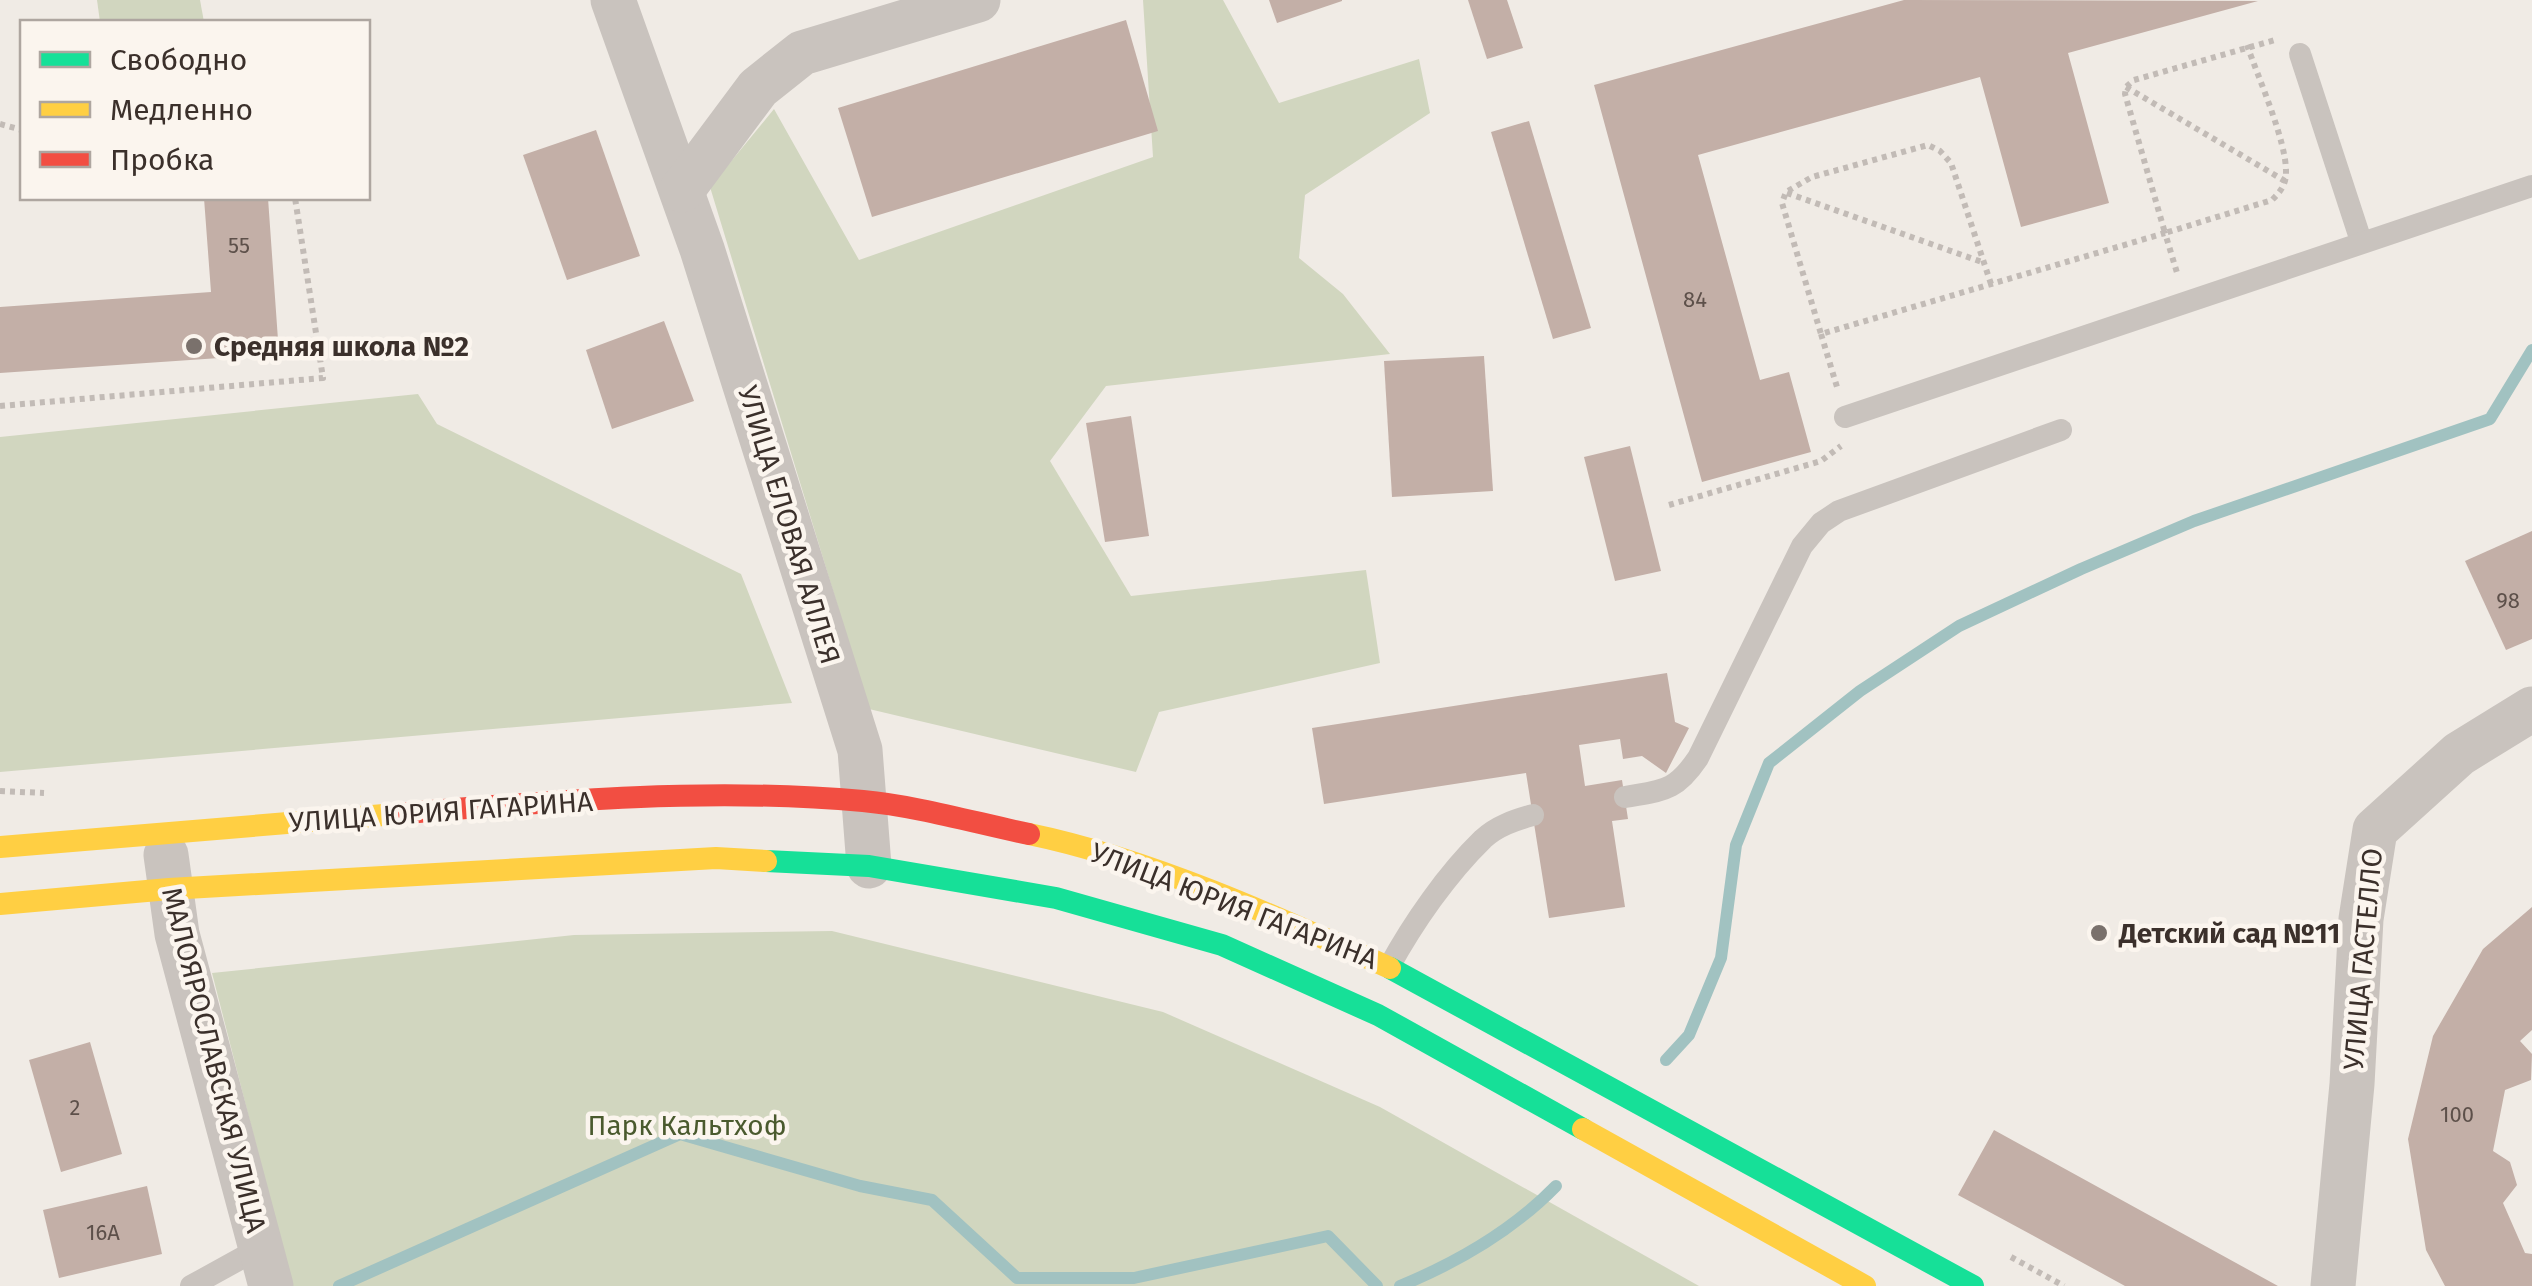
<svg xmlns="http://www.w3.org/2000/svg" width="2532" height="1286" font-family="'Fira Sans',sans-serif">
<style>
.green{fill:#d1d6bf}
.lines{fill:none;stroke-linecap:round;stroke-linejoin:round}
.stream{stroke:#a1c2c1;stroke-width:12}
.building{fill:#c3afa7}
.path{stroke:#c2bbb6;stroke-width:6;stroke-dasharray:5 5;stroke-linecap:butt}
.lane{stroke:#c9c3be;stroke-width:22}
.street{stroke:#c9c3be;stroke-width:45}
.fast{stroke:#16e098;stroke-width:22}
.slow{stroke:#ffcf43;stroke-width:22}
.jam{stroke:#f24e42;stroke-width:22}
.poi-dot{fill:#7a716c;stroke:#fbf5ee;stroke-width:4}
.labels{text-anchor:middle;dominant-baseline:central;stroke-width:9;stroke-linejoin:round;paint-order:stroke}
.number-label{font-size:22px;fill:#5d504a}
.poi-label{font-size:28px;font-weight:bold;fill:#3b302b;stroke:#fbf5ee;text-anchor:start}
.street-label{font-size:28px;fill:#3b302b;stroke:#fbf5ee}
.park-label{font-size:28px;fill:#4a5a2e;stroke:#fbf5ee}
</style>
<rect width="100%" height="100%" fill="#f0ebe5"/>
<g class="green">
<path d="M 97,0 L 200,0 L 204,22 L 100,22 Z"/>
<path d="M 1143,0 L 1223,0 L 1279,103 L 1419,59 L 1430,113 L 1305,195 L 1299,258 L 1343,294 L 1390,354 L 1106,386 L 1050,461 L 1131,596 L 1366,570 L 1380,663 L 1159,712 L 1136,772 L 869,709 L 710,187 L 774,109 L 859,260 L 1153,157 Z"/>
<path d="M 418,394 L 437,424 L 741,574 L 792,703 L 0,772 L 0,437 Z"/>
<path d="M 832,931 L 1163,1012 L 1380,1107 L 1699,1286 L 292,1286 L 212,973 L 574,935 Z"/>
</g>
<g class="lines">
<g class="stream">
<path d="M 1666,1060 L 1689,1035 L 1721,958 L 1736,845 L 1769,763 L 1860,691 L 1959,626 L 2081,569 L 2194,521 L 2490,419 L 2532,350"/>
<path d="M 339,1286 L 680,1134 L 860,1186 L 932,1200 L 1017,1278 L 1134,1278 L 1328,1236 L 1377,1286"/>
<path d="M 1400,1286 C 1456,1263 1513,1230 1556,1186"/>
</g>
</g>
<g class="building">
<path d="M 1269,0 L 1342,0 L 1342,1 L 1277,23 Z"/>
<path d="M 1468,0 L 1507,0 L 1523,48 L 1487,59 Z"/>
<path d="M 1904,0 L 2258,1 L 2068,53 L 2109,203 L 2021,227 L 1980,77 L 1698,155 L 1760,380 L 1789,372 L 1811,452 L 1702,482 L 1594,85 Z"/>
<path d="M 1126,20 L 1158,131 L 872,217 L 838,108 Z"/>
<path d="M 1529,121 L 1591,328 L 1553,339 L 1491,132 Z"/>
<path d="M 596,130 L 640,256 L 567,280 L 523,155 Z"/>
<path d="M 204,198 L 268,198 L 279,354 L 0,373 L 0,307 L 211,292 Z"/>
<path d="M 664,321 L 694,401 L 612,429 L 586,350 Z"/>
<path d="M 1484,356 L 1493,491 L 1392,497 L 1384,361 Z"/>
<path d="M 1131,416 L 1149,536 L 1105,542 L 1086,423 Z"/>
<path d="M 1630,446 L 1661,571 L 1615,581 L 1584,457 Z"/>
<path d="M 2532,531 L 2532,639 L 2506,650 L 2465,561 Z"/>
<path d="M 1667,673 L 1675,722 L 1689,728 L 1666,773 L 1642,756 L 1623,759 L 1620,739 L 1579,745 L 1585,786 L 1622,780 L 1628,819 L 1612,821 L 1625,907 L 1549,918 L 1526,773 L 1324,804 L 1312,728 Z"/>
<path d="M 2532,907 L 2532,1030 L 2520,1041 L 2532,1054 L 2531,1080 L 2505,1090 L 2493,1151 L 2510,1162 L 2517,1185 L 2503,1203 L 2525,1253 L 2532,1254 L 2532,1286 L 2445,1286 L 2426,1250 L 2408,1139 L 2433,1036 L 2483,949 Z"/>
<path d="M 90,1042 L 122,1154 L 61,1172 L 29,1060 Z"/>
<path d="M 1994,1130 L 2278,1286 L 2125,1286 L 2032,1235 L 1958,1195 Z"/>
<path d="M 147,1186 L 162,1254 L 59,1278 L 43,1210 Z"/>
</g>
<g class="lines">
<g class="path">
<path d="M 2247,45 C 2258,77 2287,142 2286,173 C 2286,185 2280,192 2272,200 L 2165,233 L 2125,94 L 2126,87 L 2134,80 L 2275,40"/>
<path d="M 2126,87 L 2285,181"/>
<path d="M 0,124 L 22,130"/>
<path d="M 1787,193 L 1982,262"/>
<path d="M 1991,284 L 1951,163 L 1940,151 L 1928,145 L 1812,177 L 1786,192 L 1782,203 L 1821,334 L 2165,233 L 2178,276"/>
<path d="M 1821,334 L 1837,387"/>
<path d="M 0,406 L 323,378 L 295,198"/>
<path d="M 1669,505 L 1821,461 L 1841,446"/>
<path d="M 0,791 L 44,793"/>
<path d="M 2011,1257 L 2064,1286"/>
</g>
<g class="lane">
<path d="M 2300,54 L 2361,241"/>
<path d="M 1845,417 L 2532,186"/>
<path d="M 1625,797 C 1663,790 1675,792 1698,758 L 1802,546 L 1821,523 L 1839,511 L 2061,430"/>
<path d="M 1389,967 C 1413,923 1447,874 1483,839 C 1497,826 1515,820 1533,815"/>
<path d="M 191,1286 L 260,1248"/>
</g>
<g class="street">
<path d="M 613,0 L 702,249 L 860,750 L 869,866"/>
<path d="M 682,190 L 758,88 L 802,53 L 978,0"/>
<path d="M 166,855 L 177,934 L 271,1286"/>
<path d="M 2333,1286 L 2352,1084 L 2361,919 L 2375,830 L 2459,754 L 2532,709"/>
</g>
<g class="fast">
<path d="M 766,861 L 869,866 L 1056,898 L 1222,945 L 1378,1015 L 1583,1129"/>
<path d="M 1390,968 L 1973,1286"/>
</g>
<g class="slow">
<path d="M 1029,834 C 1150,859 1278,917 1390,968"/>
<path d="M 0,847 L 396,814"/>
<path d="M 0,904 L 169,889 L 716,858 L 766,861"/>
<path d="M 1583,1129 L 1865,1286"/>
</g>
<path class="jam" d="M 396,814 C 550,801 708,787 863,801 C 917,806 976,823 1029,834"/>
</g>
<g class="poi-dot">
<circle cx="194" cy="346" r="10"/>
<circle cx="2099" cy="933" r="10"/>
</g>
<g class="labels">
<g class="number-label">
<text x="239" y="245">55</text>
<text x="1695" y="299">84</text>
<text x="2508" y="600">98</text>
<text x="75" y="1107">2</text>
<text x="2457" y="1114">100</text>
<text x="103" y="1232">16А</text>
</g>
<g class="poi-label">
<text x="214" y="346">Средняя школа №2</text>
<text x="2119" y="933">Детский сад №11</text>
</g>
<g class="street-label">
<text transform="translate(789 525) rotate(73)">УЛИЦА ЕЛОВАЯ АЛЛЕЯ</text>
<text transform="translate(441 812) rotate(-4)">УЛИЦА ЮРИЯ ГАГАРИНА</text>
<text transform="translate(1234 906) rotate(21)">УЛИЦА ЮРИЯ ГАГАРИНА</text>
<text transform="translate(2363 959) rotate(-85)">УЛИЦА ГАСТЕЛЛО</text>
<text transform="translate(214 1060) rotate(76)">МАЛОЯРОСЛАВСКАЯ УЛИЦА</text>
</g>
<g class="park-label">
<text x="687" y="1125">Парк Кальтхоф</text>
</g>
</g>
<rect x="20" y="20" width="350" height="180" fill="#fbf5ee" stroke="#aea6a0" stroke-width="2.5"/>
<rect x="40" y="52" width="50" height="15" fill="#16e098" stroke="#aea6a0" stroke-width="2.5"/>
<text x="110" y="70" font-size="30" fill="#3b302b">Свободно</text>
<rect x="40" y="102" width="50" height="15" fill="#ffcf43" stroke="#aea6a0" stroke-width="2.5"/>
<text x="110" y="120" font-size="30" fill="#3b302b">Медленно</text>
<rect x="40" y="152" width="50" height="15" fill="#f24e42" stroke="#aea6a0" stroke-width="2.5"/>
<text x="110" y="170" font-size="30" fill="#3b302b">Пробка</text>
</svg>
